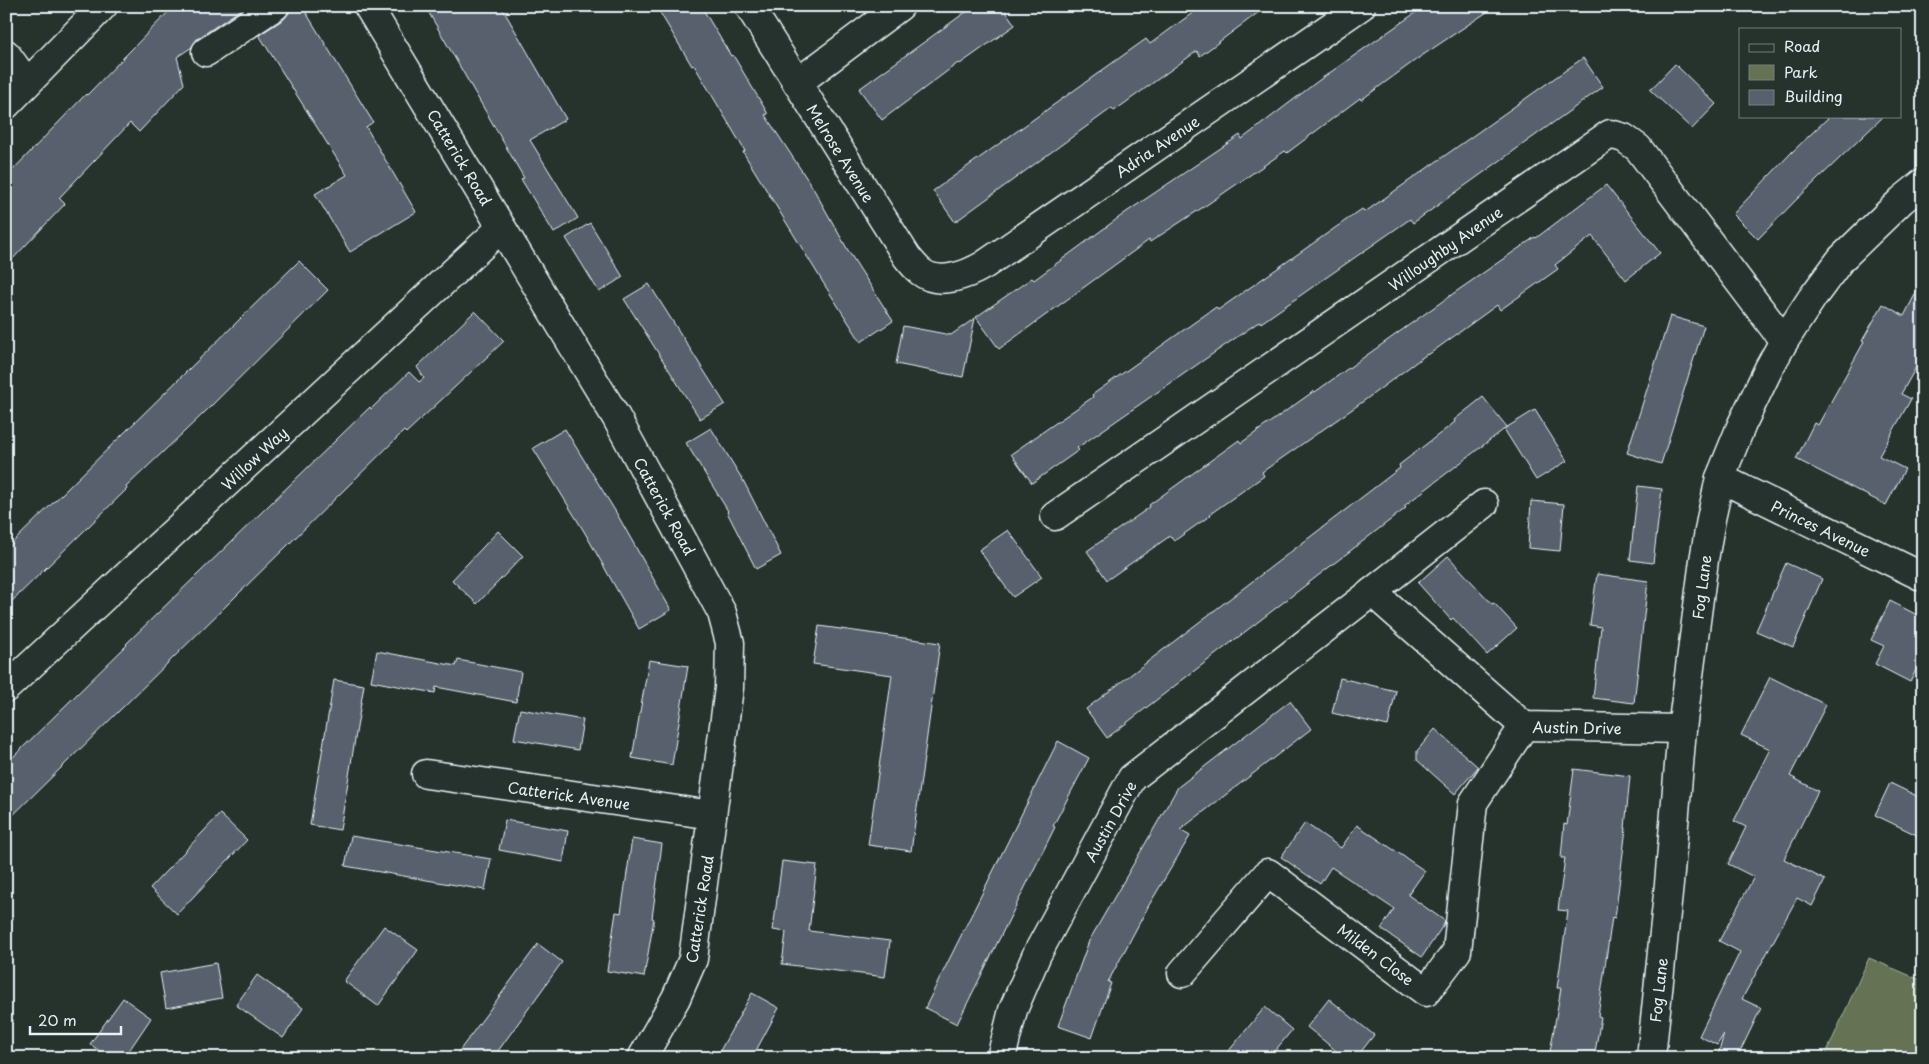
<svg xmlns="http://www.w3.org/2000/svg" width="1929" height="1064" font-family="'Playpen Sans',sans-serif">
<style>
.green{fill:#657253;stroke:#a6b2a6}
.building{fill:#59606d;stroke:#e8f1f8}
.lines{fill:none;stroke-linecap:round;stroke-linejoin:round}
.street-casing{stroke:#e8f1f8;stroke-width:31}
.street{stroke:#26332d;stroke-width:28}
.labels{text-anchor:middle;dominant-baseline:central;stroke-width:4;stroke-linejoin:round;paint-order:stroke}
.street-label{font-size:15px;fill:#e8f1f8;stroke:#26332d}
</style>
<rect width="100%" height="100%" fill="#26332d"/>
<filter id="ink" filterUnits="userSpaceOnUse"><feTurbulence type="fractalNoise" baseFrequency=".02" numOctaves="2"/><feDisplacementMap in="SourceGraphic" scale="10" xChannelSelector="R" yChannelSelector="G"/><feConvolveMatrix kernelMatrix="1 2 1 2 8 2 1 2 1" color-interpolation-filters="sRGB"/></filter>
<g filter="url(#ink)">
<path class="green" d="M 1869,958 L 1918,979 L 1923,973 L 1923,1058 L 1824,1058 Z"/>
<g class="building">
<path d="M 174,6 L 246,6 L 197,39 L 192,47 L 177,57 L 184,84 L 139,132 L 130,123 L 59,198 L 65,204 L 6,266 L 6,177 L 86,94 L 87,95 Z"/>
<path d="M 290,6 L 302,6 L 373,122 L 366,127 L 416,212 L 350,252 L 315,194 L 347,175 L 259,35 L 284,19 L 289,13 Z"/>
<path d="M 425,6 L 501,6 L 566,119 L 530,140 L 578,218 L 554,233 L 521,179 L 524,178 Z"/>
<path d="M 656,6 L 701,6 L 731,56 L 733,55 L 768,114 L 765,115 L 813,188 L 849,252 L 893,321 L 861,342 L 824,284 L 743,152 L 745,151 L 694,65 L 692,66 Z"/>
<path d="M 974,6 L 1002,6 L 1015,25 L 960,64 L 958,63 L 882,120 L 859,89 Z"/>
<path d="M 1202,6 L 1267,6 L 1200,56 L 1197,51 L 1114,111 L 1112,108 L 955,222 L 933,191 L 1146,39 L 1150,44 Z"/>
<path d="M 1425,6 L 1496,6 L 1417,59 L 1361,100 L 1360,98 L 1287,153 L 1285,151 L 1205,206 L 1150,242 L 1149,240 L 999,349 L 976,317 L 1032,278 L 1034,280 L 1125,213 L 1240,135 L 1242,139 L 1318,81 Z"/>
<path d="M 1583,58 L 1603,87 L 1413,223 L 1410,219 L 1261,323 L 1260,321 L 1077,448 L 1079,450 L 1032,483 L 1011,454 L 1093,397 L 1092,395 L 1216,307 L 1218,310 L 1362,209 L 1365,212 Z"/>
<path d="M 1675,64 L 1716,104 L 1692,129 L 1650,90 Z"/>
<path d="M 1830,116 L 1884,116 L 1796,200 L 1758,239 L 1733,214 L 1791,153 Z"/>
<path d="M 1606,185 L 1660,253 L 1626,280 L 1592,236 L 1555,265 L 1558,269 L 1500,310 L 1497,305 L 1428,355 L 1427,354 L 1361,403 L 1262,472 L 1264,476 L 1210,514 L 1211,515 L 1174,541 L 1170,536 L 1107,580 L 1087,551 L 1150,507 L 1149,505 L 1239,440 L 1241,443 L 1314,391 L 1315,392 L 1454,293 L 1535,237 L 1536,238 Z"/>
<path d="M 590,223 L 623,277 L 599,292 L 566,238 Z"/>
<path d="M 299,261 L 328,290 L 204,413 L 126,487 L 127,489 L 6,607 L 6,549 Z"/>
<path d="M 1923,279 L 1923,355 L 1901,394 L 1911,399 L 1879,456 L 1905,469 L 1886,505 L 1796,459 L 1814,423 L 1818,425 L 1864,342 L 1862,341 L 1883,304 L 1904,316 Z"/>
<path d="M 649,284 L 725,404 L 700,419 L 624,299 Z"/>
<path d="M 475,311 L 504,341 L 406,433 L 404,431 L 6,822 L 6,764 L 127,645 L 126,644 L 370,407 L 371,409 L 409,372 L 419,382 L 424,378 L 417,367 Z"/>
<path d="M 1670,316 L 1704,326 L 1661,464 L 1627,453 Z"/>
<path d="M 975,318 L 963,377 L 896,364 L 903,326 L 951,335 Z"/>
<path d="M 1483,397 L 1507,427 L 1404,506 L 1406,508 L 1107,738 L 1086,709 L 1400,468 L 1399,465 L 1455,422 L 1454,420 Z"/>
<path d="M 1535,410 L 1567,461 L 1536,480 L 1504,429 Z"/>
<path d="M 711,428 L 744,482 L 781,555 L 756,569 L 727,512 L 728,511 L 686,443 Z"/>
<path d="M 565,429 L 617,514 L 671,610 L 639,629 L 585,533 L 533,448 Z"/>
<path d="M 1638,486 L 1662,489 L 1653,563 L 1630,560 Z"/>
<path d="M 1531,501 L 1564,504 L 1560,551 L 1528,548 Z"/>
<path d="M 1008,530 L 1042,577 L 1013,597 L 979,550 Z"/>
<path d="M 498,531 L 523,556 L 477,604 L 452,580 Z"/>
<path d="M 1448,556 L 1492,604 L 1494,603 L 1517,628 L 1487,655 L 1453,618 L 1451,620 L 1418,583 Z"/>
<path d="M 1786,563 L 1822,579 L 1793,647 L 1756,631 Z"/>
<path d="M 1597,574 L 1648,581 L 1634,703 L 1593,698 L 1601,627 L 1590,625 Z"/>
<path d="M 1890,601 L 1923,618 L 1923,656 L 1910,682 L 1875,664 L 1884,646 L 1871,640 Z"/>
<path d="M 819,626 L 940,643 L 911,851 L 868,845 L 892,675 L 813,664 Z"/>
<path d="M 377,651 L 456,666 L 458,660 L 521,672 L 516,702 L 436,687 L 435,693 L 371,681 Z"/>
<path d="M 649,660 L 688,666 L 672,765 L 632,758 Z"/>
<path d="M 1770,677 L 1826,705 L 1790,776 L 1818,791 L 1784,859 L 1825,880 L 1812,906 L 1797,898 L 1742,999 L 1761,1008 L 1737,1058 L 1717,1058 L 1724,1034 L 1717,1045 L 1699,1036 L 1740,952 L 1719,941 L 1754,877 L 1728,864 L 1746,827 L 1734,821 L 1770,749 L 1741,735 Z"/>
<path d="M 1340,678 L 1396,691 L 1388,726 L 1332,713 Z"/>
<path d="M 334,680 L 364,685 L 340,830 L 310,825 Z"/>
<path d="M 1290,701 L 1311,729 L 1180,830 L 1190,836 L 1149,905 L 1108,982 L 1111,983 L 1092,1038 L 1058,1026 L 1089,941 L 1178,787 Z"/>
<path d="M 520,709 L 583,720 L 578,750 L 514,739 Z"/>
<path d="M 1435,729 L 1478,767 L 1455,794 L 1417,760 L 1417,751 Z"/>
<path d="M 1058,741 L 1089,758 L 1053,826 L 1055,827 L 957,1024 L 925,1008 Z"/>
<path d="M 1574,769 L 1630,776 L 1625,828 L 1626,828 L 1615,918 L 1612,917 L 1598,1016 L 1601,1017 L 1594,1058 L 1549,1058 L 1561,988 L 1557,988 L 1568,911 L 1558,910 L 1565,858 L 1561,858 L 1564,824 L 1567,825 Z"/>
<path d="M 1890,783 L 1923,799 L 1923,838 L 1875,815 Z"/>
<path d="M 220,814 L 247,840 L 177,914 L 150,888 Z"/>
<path d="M 505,820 L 568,831 L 563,862 L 499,850 Z"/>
<path d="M 1305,823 L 1341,848 L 1357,825 L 1425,871 L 1408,895 L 1445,921 L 1444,924 L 1422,957 L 1381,929 L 1394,909 L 1331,867 L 1320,884 L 1281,857 Z"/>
<path d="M 351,836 L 491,859 L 485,890 L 345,866 Z"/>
<path d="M 632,839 L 662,844 L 652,918 L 654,919 L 644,977 L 607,971 L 616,912 L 621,913 Z"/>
<path d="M 782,861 L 817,865 L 809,931 L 890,941 L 885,977 L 782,964 L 786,932 L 773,930 Z"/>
<path d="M 384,926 L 418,950 L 378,1006 L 344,981 Z"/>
<path d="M 538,944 L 562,962 L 493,1058 L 454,1058 Z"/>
<path d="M 216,963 L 222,998 L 166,1008 L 160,973 Z"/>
<path d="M 257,975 L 303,1008 L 283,1038 L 236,1005 Z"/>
<path d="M 752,993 L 779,1008 L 752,1058 L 716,1058 Z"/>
<path d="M 123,998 L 151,1018 L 124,1058 L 109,1058 L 90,1044 Z"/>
<path d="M 1329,999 L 1374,1035 L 1356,1058 L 1345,1058 L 1307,1027 Z"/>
<path d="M 1265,1007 L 1292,1030 L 1269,1058 L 1223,1058 Z"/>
</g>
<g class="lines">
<g class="street-casing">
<g id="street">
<path d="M 368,6 L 616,417 L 722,613 L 730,643 L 729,688 L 693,959 L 676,998 L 642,1058"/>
<path d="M 749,6 L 907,257 C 911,262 916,268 921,272 C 939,286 967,275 984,265 L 1361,6"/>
<path d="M 206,52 L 275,6"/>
<path d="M 6,54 L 27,83"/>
<path d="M 797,83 L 900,6"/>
<path d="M 6,105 L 103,6"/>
<path d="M 1720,478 L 1923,577"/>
<path d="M 1055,516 L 1610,134 L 1624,138 L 1638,148 L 1784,341"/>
<path d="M 1372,592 L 1484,504"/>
<path d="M 6,688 L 501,228"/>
<path d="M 426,774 L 712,815"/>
<path d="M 1182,973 L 1268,873 L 1426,992 L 1457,951 L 1473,803 L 1524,726"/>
<path d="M 1001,1058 L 1013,1010 L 1037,954 L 1132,778 L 1372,592 L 1524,726 L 1682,729"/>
<path d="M 1651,1058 L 1669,884 L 1682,729 L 1704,560 L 1711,519 L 1720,478 L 1742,424 L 1769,368 L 1784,341 L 1812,298 L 1841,259 L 1902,200 L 1923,183"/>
</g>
</g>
<use href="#street" class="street"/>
</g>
</g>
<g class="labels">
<g class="street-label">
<text transform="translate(1157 146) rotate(-34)">Adria Avenue</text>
<text transform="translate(841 153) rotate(58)">Melrose Avenue</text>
<text transform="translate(460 157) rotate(59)">Catterick Road</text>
<text transform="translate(1445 248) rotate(-35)">Willoughby Avenue</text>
<text transform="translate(254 458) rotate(-43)">Willow Way</text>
<text transform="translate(665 506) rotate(61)">Catterick Road</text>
<text transform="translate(1821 528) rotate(26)">Princes Avenue</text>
<text transform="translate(1701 587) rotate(-83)">Fog Lane</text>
<text transform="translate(1577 727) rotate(1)">Austin Drive</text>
<text transform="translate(569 795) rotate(8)">Catterick Avenue</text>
<text transform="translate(1110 821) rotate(-61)">Austin Drive</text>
<text transform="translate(699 909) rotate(-81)">Catterick Road</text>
<text transform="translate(1376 954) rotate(37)">Milden Close</text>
<text transform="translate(1658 990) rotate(-84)">Fog Lane</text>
</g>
</g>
<rect width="1929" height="1064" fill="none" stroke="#26332d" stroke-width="25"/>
<rect x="12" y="12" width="1904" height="1039" fill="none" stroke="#e8f1f8" stroke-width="2" filter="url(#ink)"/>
<rect x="1739" y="28" width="162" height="90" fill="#26332d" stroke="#747f7e"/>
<rect x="1749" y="44" width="25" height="8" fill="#26332d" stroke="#747f7e"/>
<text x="1784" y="52" font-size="15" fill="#e8f1f8">Road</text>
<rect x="1749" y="65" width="25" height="15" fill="#657253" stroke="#747f7e"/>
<text x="1784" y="78" font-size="15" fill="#e8f1f8">Park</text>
<rect x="1749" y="90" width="25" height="15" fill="#59606d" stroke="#747f7e"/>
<text x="1784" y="102" font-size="15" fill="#e8f1f8">Building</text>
<path d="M30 1026v8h91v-8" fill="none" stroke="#e8f1f8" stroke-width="2.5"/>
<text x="38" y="1026" font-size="15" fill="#e8f1f8" stroke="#26332d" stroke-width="4" paint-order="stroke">20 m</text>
</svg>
